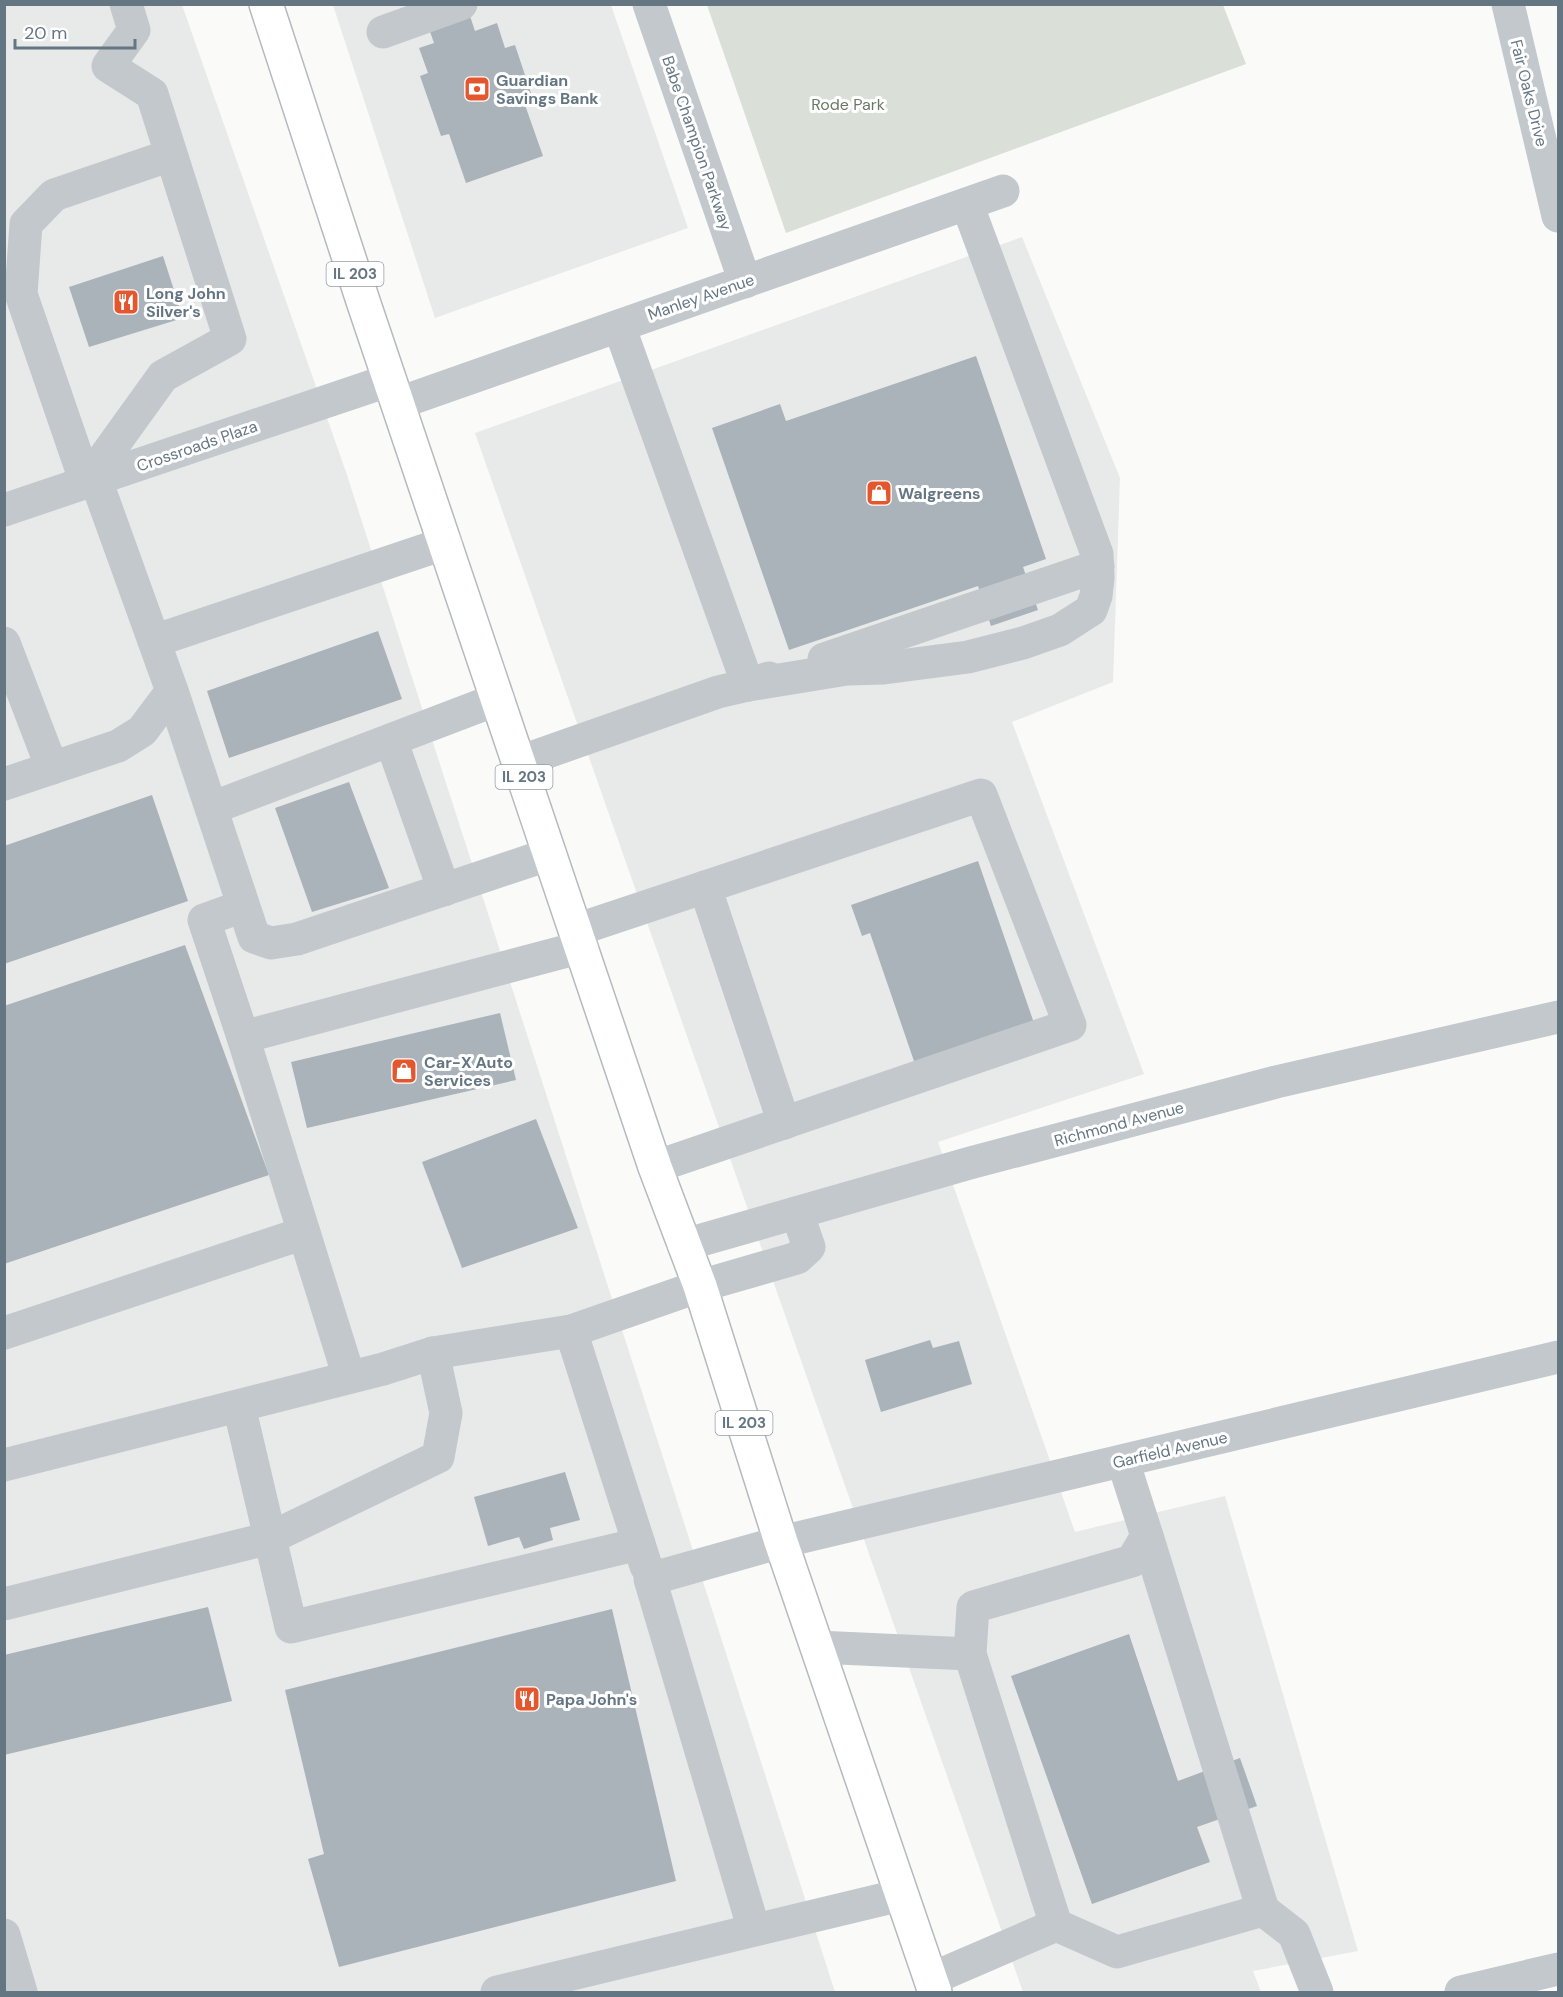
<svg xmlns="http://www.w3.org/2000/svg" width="1563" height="1997" font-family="'DM Sans',sans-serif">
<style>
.built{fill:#e8e9e9}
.green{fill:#dadfd7}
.building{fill:#aab3b9}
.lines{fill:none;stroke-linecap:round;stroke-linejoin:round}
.major-casing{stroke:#b5babe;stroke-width:36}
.minor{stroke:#c3c8cc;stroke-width:33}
.major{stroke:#fff;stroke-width:33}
.labels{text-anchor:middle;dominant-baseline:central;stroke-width:6;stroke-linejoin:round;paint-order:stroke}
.shield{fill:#fff;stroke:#939fa8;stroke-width:1.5}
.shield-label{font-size:15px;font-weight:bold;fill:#657683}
.poi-label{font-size:16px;font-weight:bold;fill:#657683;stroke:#fff;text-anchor:start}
.street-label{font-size:16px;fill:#657683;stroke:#fff}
.park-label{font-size:16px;fill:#687a64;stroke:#fff}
</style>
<rect width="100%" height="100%" fill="#fafaf8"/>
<g class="built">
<path d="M 5,5 L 182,5 L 346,472 L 835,1992 L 5,1992 Z"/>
<path d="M 333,5 L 611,5 L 688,228 L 435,318 Z"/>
<path d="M 1022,237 L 1120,478 L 1113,682 L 1012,722 L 1144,1074 L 938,1142 L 1075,1532 L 1225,1496 L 1358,1951 L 1253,1971 L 1261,1992 L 1023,1992 L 475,433 Z"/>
</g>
<path class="green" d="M 707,5 L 1223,5 L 1246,64 L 786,233 Z"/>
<g class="building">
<path d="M 466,4 L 475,31 L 497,23 L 505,48 L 515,45 L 534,102 L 525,105 L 543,156 L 466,183 L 449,134 L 441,136 L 420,76 L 428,73 L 419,48 L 434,43 L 421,6 Z"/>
<path d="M 163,256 L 183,318 L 89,347 L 69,287 Z"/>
<path d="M 976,356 L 1046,559 L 1023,567 L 1038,610 L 991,626 L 978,586 L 789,650 L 712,428 L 780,404 L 786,421 Z"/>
<path d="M 378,631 L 402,699 L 229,758 L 207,691 Z"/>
<path d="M 349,782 L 389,888 L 312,912 L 275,808 Z"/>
<path d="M 152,795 L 188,901 L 4,964 L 4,846 Z"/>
<path d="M 978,861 L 1034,1023 L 915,1064 L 870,933 L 862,936 L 851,905 Z"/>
<path d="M 185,945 L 269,1175 L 4,1264 L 4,1006 Z"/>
<path d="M 500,1013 L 516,1080 L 307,1128 L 291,1062 Z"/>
<path d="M 536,1119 L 578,1228 L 462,1268 L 422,1162 Z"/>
<path d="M 930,1340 L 933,1348 L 959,1341 L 972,1384 L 881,1412 L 865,1360 Z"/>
<path d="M 565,1472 L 580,1520 L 550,1528 L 553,1540 L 524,1549 L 519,1537 L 488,1546 L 474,1497 Z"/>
<path d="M 208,1607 L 232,1701 L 4,1755 L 4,1655 Z"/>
<path d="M 612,1609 L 676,1881 L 339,1967 L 308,1859 L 324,1854 L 285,1690 Z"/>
<path d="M 1129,1634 L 1178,1781 L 1240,1758 L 1257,1806 L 1197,1827 L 1210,1862 L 1092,1904 L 1011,1676 Z"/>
</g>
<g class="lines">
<g class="major-casing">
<path id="major" d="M 266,4 L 363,301 L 655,1167 L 700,1286 L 781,1542 L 935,1992"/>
</g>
<g class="minor">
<path d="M 649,4 L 745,282"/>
<path d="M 1508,4 L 1558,216"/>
<path d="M 383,32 L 461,4"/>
<path d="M 619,326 L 748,685 L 769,678"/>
<path d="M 399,403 L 1003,191"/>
<path d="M 86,483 L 163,376 L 230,339 L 152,94 L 108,66 L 134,30 L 126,4"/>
<path d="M 86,483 L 21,294 L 26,224 L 54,195 L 171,155"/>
<path d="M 4,510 L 390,380"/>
<path d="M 154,641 L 446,543"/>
<path d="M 4,643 L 52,768"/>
<path d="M 824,659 L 1098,566"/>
<path d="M 172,691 L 254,937 L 271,943 L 297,939 L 550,854"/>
<path d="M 391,740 L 444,890"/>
<path d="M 519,762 L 718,692 L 748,685 L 847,669 L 884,668 L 968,657 L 1023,643 L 1060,630 L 1091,610 L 1096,596 L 1098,578 L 1097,554 L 967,204"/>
<path d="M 4,784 L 118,746 L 142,731 L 172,691 L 96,480"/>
<path d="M 212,808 L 498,699"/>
<path d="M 705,887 L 784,1123"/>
<path d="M 243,906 L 204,920 L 243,1037 L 349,1377"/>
<path d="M 576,930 L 981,795 L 1070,1025 L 655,1167"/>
<path d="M 243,1037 L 582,947"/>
<path d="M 684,1245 L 970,1163 L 1276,1082 L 1558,1017"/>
<path d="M 571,1331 L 646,1566"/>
<path d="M 4,1333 L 304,1233"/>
<path d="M 239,1406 L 291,1627 L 639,1544"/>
<path d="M 4,1465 L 383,1369 L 433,1353 L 571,1331 L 700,1286 L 797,1258 L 809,1247 L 797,1213"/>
<path d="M 1147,1536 L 1263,1910"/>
<path d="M 4,1604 L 270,1538 L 438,1457 L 446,1413 L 433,1353"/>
<path d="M 817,1647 L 970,1654"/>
<path d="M 1056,1925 L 970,1654 L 973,1607 L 1132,1561 L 1147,1536 L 1123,1461"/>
<path d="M 754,1930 L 650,1579 L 781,1542 L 1558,1357"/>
<path d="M 4,1935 L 21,1992"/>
<path d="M 931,1979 L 1056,1925 L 1117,1952 L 1263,1910 L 1294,1934 L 1317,1992"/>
<path d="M 497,1992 L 901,1895"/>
<path d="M 1461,1992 L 1558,1969"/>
</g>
<use href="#major" class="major"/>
</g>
<defs>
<g id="bank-square" transform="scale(1.35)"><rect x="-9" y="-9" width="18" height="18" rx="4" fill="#e4572e" stroke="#fff"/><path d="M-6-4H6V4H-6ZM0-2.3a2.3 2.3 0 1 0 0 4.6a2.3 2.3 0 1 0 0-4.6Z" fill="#fff"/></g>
<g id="restaurant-square" transform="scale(1.35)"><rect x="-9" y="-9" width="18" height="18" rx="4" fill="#e4572e" stroke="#fff"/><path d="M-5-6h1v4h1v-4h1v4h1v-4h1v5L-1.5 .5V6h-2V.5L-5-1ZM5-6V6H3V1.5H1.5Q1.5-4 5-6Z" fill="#fff"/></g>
<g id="shop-square" transform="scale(1.35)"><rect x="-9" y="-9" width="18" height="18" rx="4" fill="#e4572e" stroke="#fff"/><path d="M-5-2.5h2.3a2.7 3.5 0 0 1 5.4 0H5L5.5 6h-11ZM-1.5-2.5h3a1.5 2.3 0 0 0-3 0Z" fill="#fff"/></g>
</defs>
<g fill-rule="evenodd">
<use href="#bank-square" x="477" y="89"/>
<use href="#restaurant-square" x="126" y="302"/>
<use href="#shop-square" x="879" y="493"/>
<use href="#shop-square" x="404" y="1071"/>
<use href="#restaurant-square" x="527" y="1699"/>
</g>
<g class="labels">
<g class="shield">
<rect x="326.5" y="262" width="57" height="24" rx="4.5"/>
<rect x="495.5" y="765" width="57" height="24" rx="4.5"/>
<rect x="715.5" y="1411" width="57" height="24" rx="4.5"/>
</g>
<g class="shield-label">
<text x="355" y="274">IL 203</text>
<text x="524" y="777">IL 203</text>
<text x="744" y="1423">IL 203</text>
</g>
<g class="poi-label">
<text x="496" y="80">Guardian<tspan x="496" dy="18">Savings Bank</tspan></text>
<text x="146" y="293">Long John<tspan x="146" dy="18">Silver's</tspan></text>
<text x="898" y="493">Walgreens</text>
<text x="424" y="1062">Car-X Auto<tspan x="424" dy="18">Services</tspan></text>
<text x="546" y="1699">Papa John's</text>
</g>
<g class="street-label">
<text transform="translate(1529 93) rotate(76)">Fair Oaks Drive</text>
<text transform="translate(697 143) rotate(71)">Babe Champion Parkway</text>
<text transform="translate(701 297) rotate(-19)">Manley Avenue</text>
<text transform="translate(197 446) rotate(-19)">Crossroads Plaza</text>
<text transform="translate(1119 1124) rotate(-15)">Richmond Avenue</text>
<text transform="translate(1170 1450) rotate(-13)">Garfield Avenue</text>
</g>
<g class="park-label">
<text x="848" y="104">Rode Park</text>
</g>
</g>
<rect width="1563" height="1997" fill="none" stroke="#657683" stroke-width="12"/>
<path d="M15 39v9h120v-9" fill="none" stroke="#657683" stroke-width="3"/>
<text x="24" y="39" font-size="18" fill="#657683" stroke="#ffffff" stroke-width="4.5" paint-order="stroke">20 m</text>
</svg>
